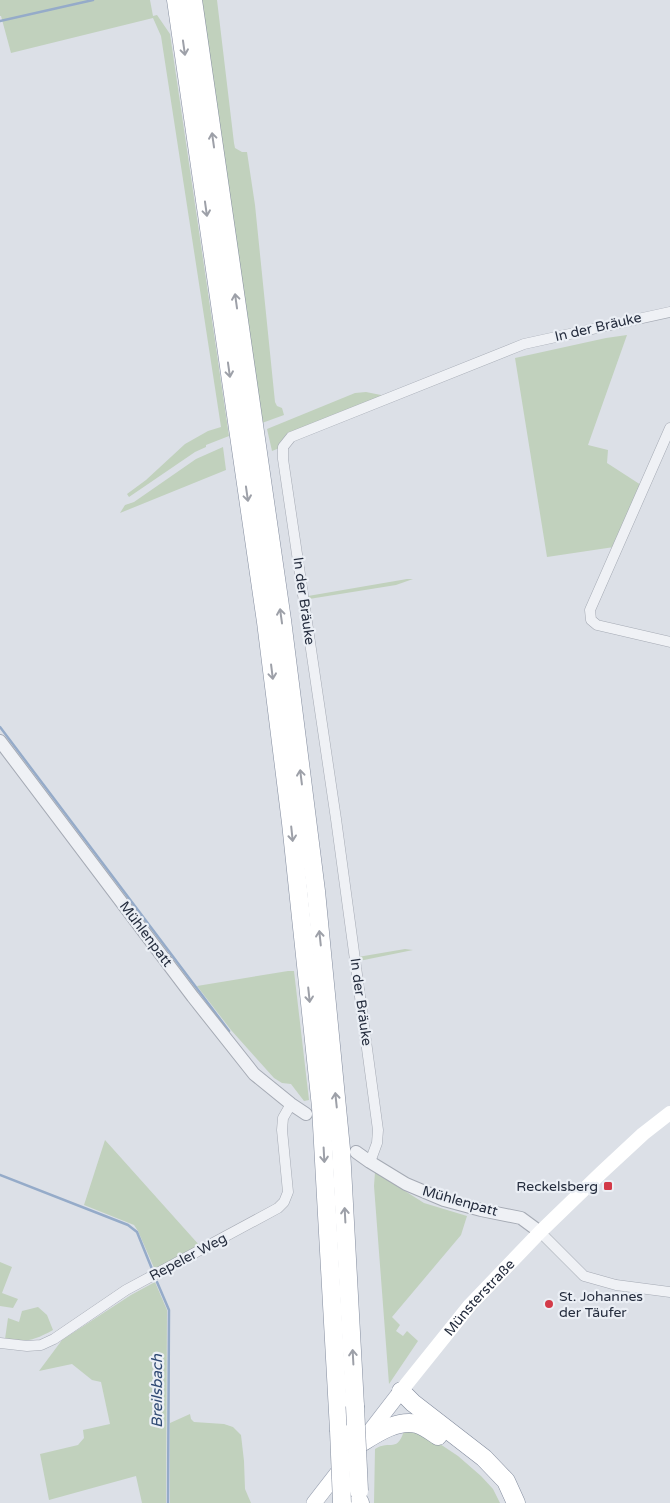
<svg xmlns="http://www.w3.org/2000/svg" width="670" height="1503" font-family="'Varela Round',sans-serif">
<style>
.green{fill:#c1d1bd}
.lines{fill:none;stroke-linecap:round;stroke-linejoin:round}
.stream{stroke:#95abc9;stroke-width:2.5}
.minor-casing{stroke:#a5aab4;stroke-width:11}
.tertiary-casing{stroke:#a5aab4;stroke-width:14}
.primary-casing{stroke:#9ba3b3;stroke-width:16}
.motorway-casing{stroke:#838c9e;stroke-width:19}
.minor{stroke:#eff1f5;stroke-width:10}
.tertiary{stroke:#eff1f5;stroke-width:12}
.secondary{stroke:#fff;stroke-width:14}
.primary{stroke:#fff;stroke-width:15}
.motorway{stroke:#fff;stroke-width:18}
.motorway-bridge-casing{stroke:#838c9e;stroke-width:19;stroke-linecap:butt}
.motorway-bridge{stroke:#fff;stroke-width:18}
.oneway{stroke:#9da0a8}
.poi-dot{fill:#d33a48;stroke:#ebeff5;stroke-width:2}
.labels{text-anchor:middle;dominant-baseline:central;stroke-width:4.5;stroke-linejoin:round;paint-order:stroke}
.street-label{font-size:14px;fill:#252d3e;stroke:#ebeff5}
.poi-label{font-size:14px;fill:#252d3e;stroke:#ebeff5;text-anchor:end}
.water-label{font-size:15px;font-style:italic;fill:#2e4973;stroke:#ebeff5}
</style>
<rect width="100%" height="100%" fill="#dce0e7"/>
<g class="green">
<path d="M 0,0 L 150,0 L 153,16 L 157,15 L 170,34 L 229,436 L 206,445 L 206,447 L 195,452 L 129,497 L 127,494 L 146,480 L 185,444 L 208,431 L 221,427 L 161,36 L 153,18 L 11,53 L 1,16 L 0,16 Z"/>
<path d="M 201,0 L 217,0 L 234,143 L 235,148 L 242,152 L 247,152 L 255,205 L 275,402 L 277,406 L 282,408 L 284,415 L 262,423 Z"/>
<path d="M 627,335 L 588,445 L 608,450 L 607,463 L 641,485 L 614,547 L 547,557 L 515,358 L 606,338 Z"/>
<path d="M 366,392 L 381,395 L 381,396 L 282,447 L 272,451 L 267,429 L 355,393 Z"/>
<path d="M 223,447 L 226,470 L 120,513 L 125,505 L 134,502 L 196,459 Z"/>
<path d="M 407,579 L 413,579 L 396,585 L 309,599 L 308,596 Z"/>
<path d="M 405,949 L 413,950 L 359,961 L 358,957 Z"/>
<path d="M 288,971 L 294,971 L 309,1100 L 304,1101 L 291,1084 L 282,1083 L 274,1078 L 231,1030 L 197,986 Z"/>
<path d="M 105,1140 L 200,1246 L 155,1270 L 138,1231 L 134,1225 L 84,1205 Z"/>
<path d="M 375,1172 L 424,1203 L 467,1216 L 461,1235 L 392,1317 L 400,1325 L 396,1331 L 403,1336 L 407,1331 L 418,1341 L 389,1384 L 374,1186 Z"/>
<path d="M 0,1262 L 12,1267 L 2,1293 L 18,1299 L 13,1308 L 0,1306 Z"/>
<path d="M 155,1282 L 167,1310 L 166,1503 L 142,1503 L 136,1476 L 49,1500 L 40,1454 L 78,1445 L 84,1438 L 83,1430 L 110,1424 L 101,1382 L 92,1380 L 72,1364 L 39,1371 L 62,1340 L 131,1295 Z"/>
<path d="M 38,1307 L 47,1315 L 53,1330 C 33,1341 27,1342 5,1339 L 8,1318 L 19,1322 L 22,1311 Z"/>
<path d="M 190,1414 L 191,1419 L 194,1422 L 224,1424 L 233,1427 L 241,1435 L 244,1461 L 245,1489 L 251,1503 L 170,1503 L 170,1423 Z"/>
<path d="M 405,1427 L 431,1438 L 458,1456 L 481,1476 L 493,1489 L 500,1503 L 374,1503 L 375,1449 C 390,1439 398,1455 405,1427 Z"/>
</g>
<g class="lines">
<g class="stream">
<path d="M 0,21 L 93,0"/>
<path d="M 0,727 L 229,1031"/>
<path d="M 0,1175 L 128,1225 L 137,1232 L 152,1269"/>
<path d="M 157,1282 L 169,1310 L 168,1503"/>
</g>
<g class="minor-casing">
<g id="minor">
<path d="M 670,428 L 590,610 L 591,620 L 597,625 L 670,642"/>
<path d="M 370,1162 L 377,1143 L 378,1130 L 336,819 L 283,459 L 283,447 L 291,437 L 524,344 L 670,312"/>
<path d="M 540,1232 L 584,1276 L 616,1285 L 670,1292"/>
<path d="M 0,1343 L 27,1346 L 41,1345 L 54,1339 L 126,1290 L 278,1208 L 284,1202 L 288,1192 L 282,1130 L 283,1118 L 291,1104"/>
</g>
</g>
<g class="tertiary-casing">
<g id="tertiary">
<path d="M 0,741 L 193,997 L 254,1074 L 291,1104 L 306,1114"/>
<path d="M 356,1152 L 370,1162 L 406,1184 L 444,1200 L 481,1210 L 521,1218 L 540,1232"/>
</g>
</g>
<g class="primary-casing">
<g id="primary">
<path d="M 364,1439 L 401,1391"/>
<path d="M 314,1503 L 345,1463"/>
</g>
</g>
<g class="motorway-casing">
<g id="motorway">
<path d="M 176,0 L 266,622 L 291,823 L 321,1107 L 339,1430"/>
<path d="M 193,0 L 282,620 L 316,891 L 341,1149 L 355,1406"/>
<path d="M 401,1391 L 413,1403 L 484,1458 L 506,1481 L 516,1503"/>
<path d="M 361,1443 C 377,1433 398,1419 417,1424 C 424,1426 432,1432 438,1436"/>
<path d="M 359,1501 L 360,1503"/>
</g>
</g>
<use href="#minor" class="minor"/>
<use href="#tertiary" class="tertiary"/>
<path class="secondary" id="s1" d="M 401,1391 L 470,1305 L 540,1232 L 601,1173 L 643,1134 L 670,1113"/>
<use href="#primary" class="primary"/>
<use href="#motorway" class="motorway"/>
<g class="motorway-bridge-casing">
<g id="motorway-bridge">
<path d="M 355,1406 L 359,1491"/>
<path d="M 339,1430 L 342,1503"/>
</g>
</g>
<use href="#motorway-bridge" class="motorway-bridge"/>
</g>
<defs><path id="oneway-shaft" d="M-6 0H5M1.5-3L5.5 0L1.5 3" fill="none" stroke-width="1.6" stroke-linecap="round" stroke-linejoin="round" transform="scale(1.25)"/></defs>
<g class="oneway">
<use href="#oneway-shaft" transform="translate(184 48) rotate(82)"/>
<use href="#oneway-shaft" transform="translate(213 140) rotate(-98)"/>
<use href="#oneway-shaft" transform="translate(206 209) rotate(82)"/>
<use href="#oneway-shaft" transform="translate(236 301) rotate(-98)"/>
<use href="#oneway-shaft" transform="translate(229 370) rotate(82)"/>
<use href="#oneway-shaft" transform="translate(247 494) rotate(82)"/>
<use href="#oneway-shaft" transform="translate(281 616) rotate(-98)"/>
<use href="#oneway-shaft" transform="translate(272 672) rotate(83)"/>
<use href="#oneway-shaft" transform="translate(301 777) rotate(-97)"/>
<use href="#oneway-shaft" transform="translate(292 834) rotate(84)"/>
<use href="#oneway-shaft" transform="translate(320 938) rotate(-96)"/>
<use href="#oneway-shaft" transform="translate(309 995) rotate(84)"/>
<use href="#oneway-shaft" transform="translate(336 1100) rotate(-96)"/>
<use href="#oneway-shaft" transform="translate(324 1155) rotate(87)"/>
<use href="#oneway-shaft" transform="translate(345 1215) rotate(-93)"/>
<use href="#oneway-shaft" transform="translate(353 1357) rotate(-93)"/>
</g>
<g class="poi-dot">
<rect x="603" y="1181" width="10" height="10" rx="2.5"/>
<circle cx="549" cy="1304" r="5"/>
</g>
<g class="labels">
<g class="street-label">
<text transform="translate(598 327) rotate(-13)">In der Bräuke</text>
<text transform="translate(304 601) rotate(82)">In der Bräuke</text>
<text transform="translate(146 934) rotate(53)">Mühlenpatt</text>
<text transform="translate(361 1002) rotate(82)">In der Bräuke</text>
<text transform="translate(460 1201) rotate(16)">Mühlenpatt</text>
<text transform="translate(188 1257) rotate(-28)">Repeler Weg</text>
<text stroke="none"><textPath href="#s1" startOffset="122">Münsterstraße</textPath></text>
</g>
<g class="poi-label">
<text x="598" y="1186">Reckelsberg</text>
<text x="559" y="1296" text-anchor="start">St. Johannes<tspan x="559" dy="16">der Täufer</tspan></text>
</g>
<g class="water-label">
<text transform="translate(157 1391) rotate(-90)">Breilsbach</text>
</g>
</g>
</svg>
